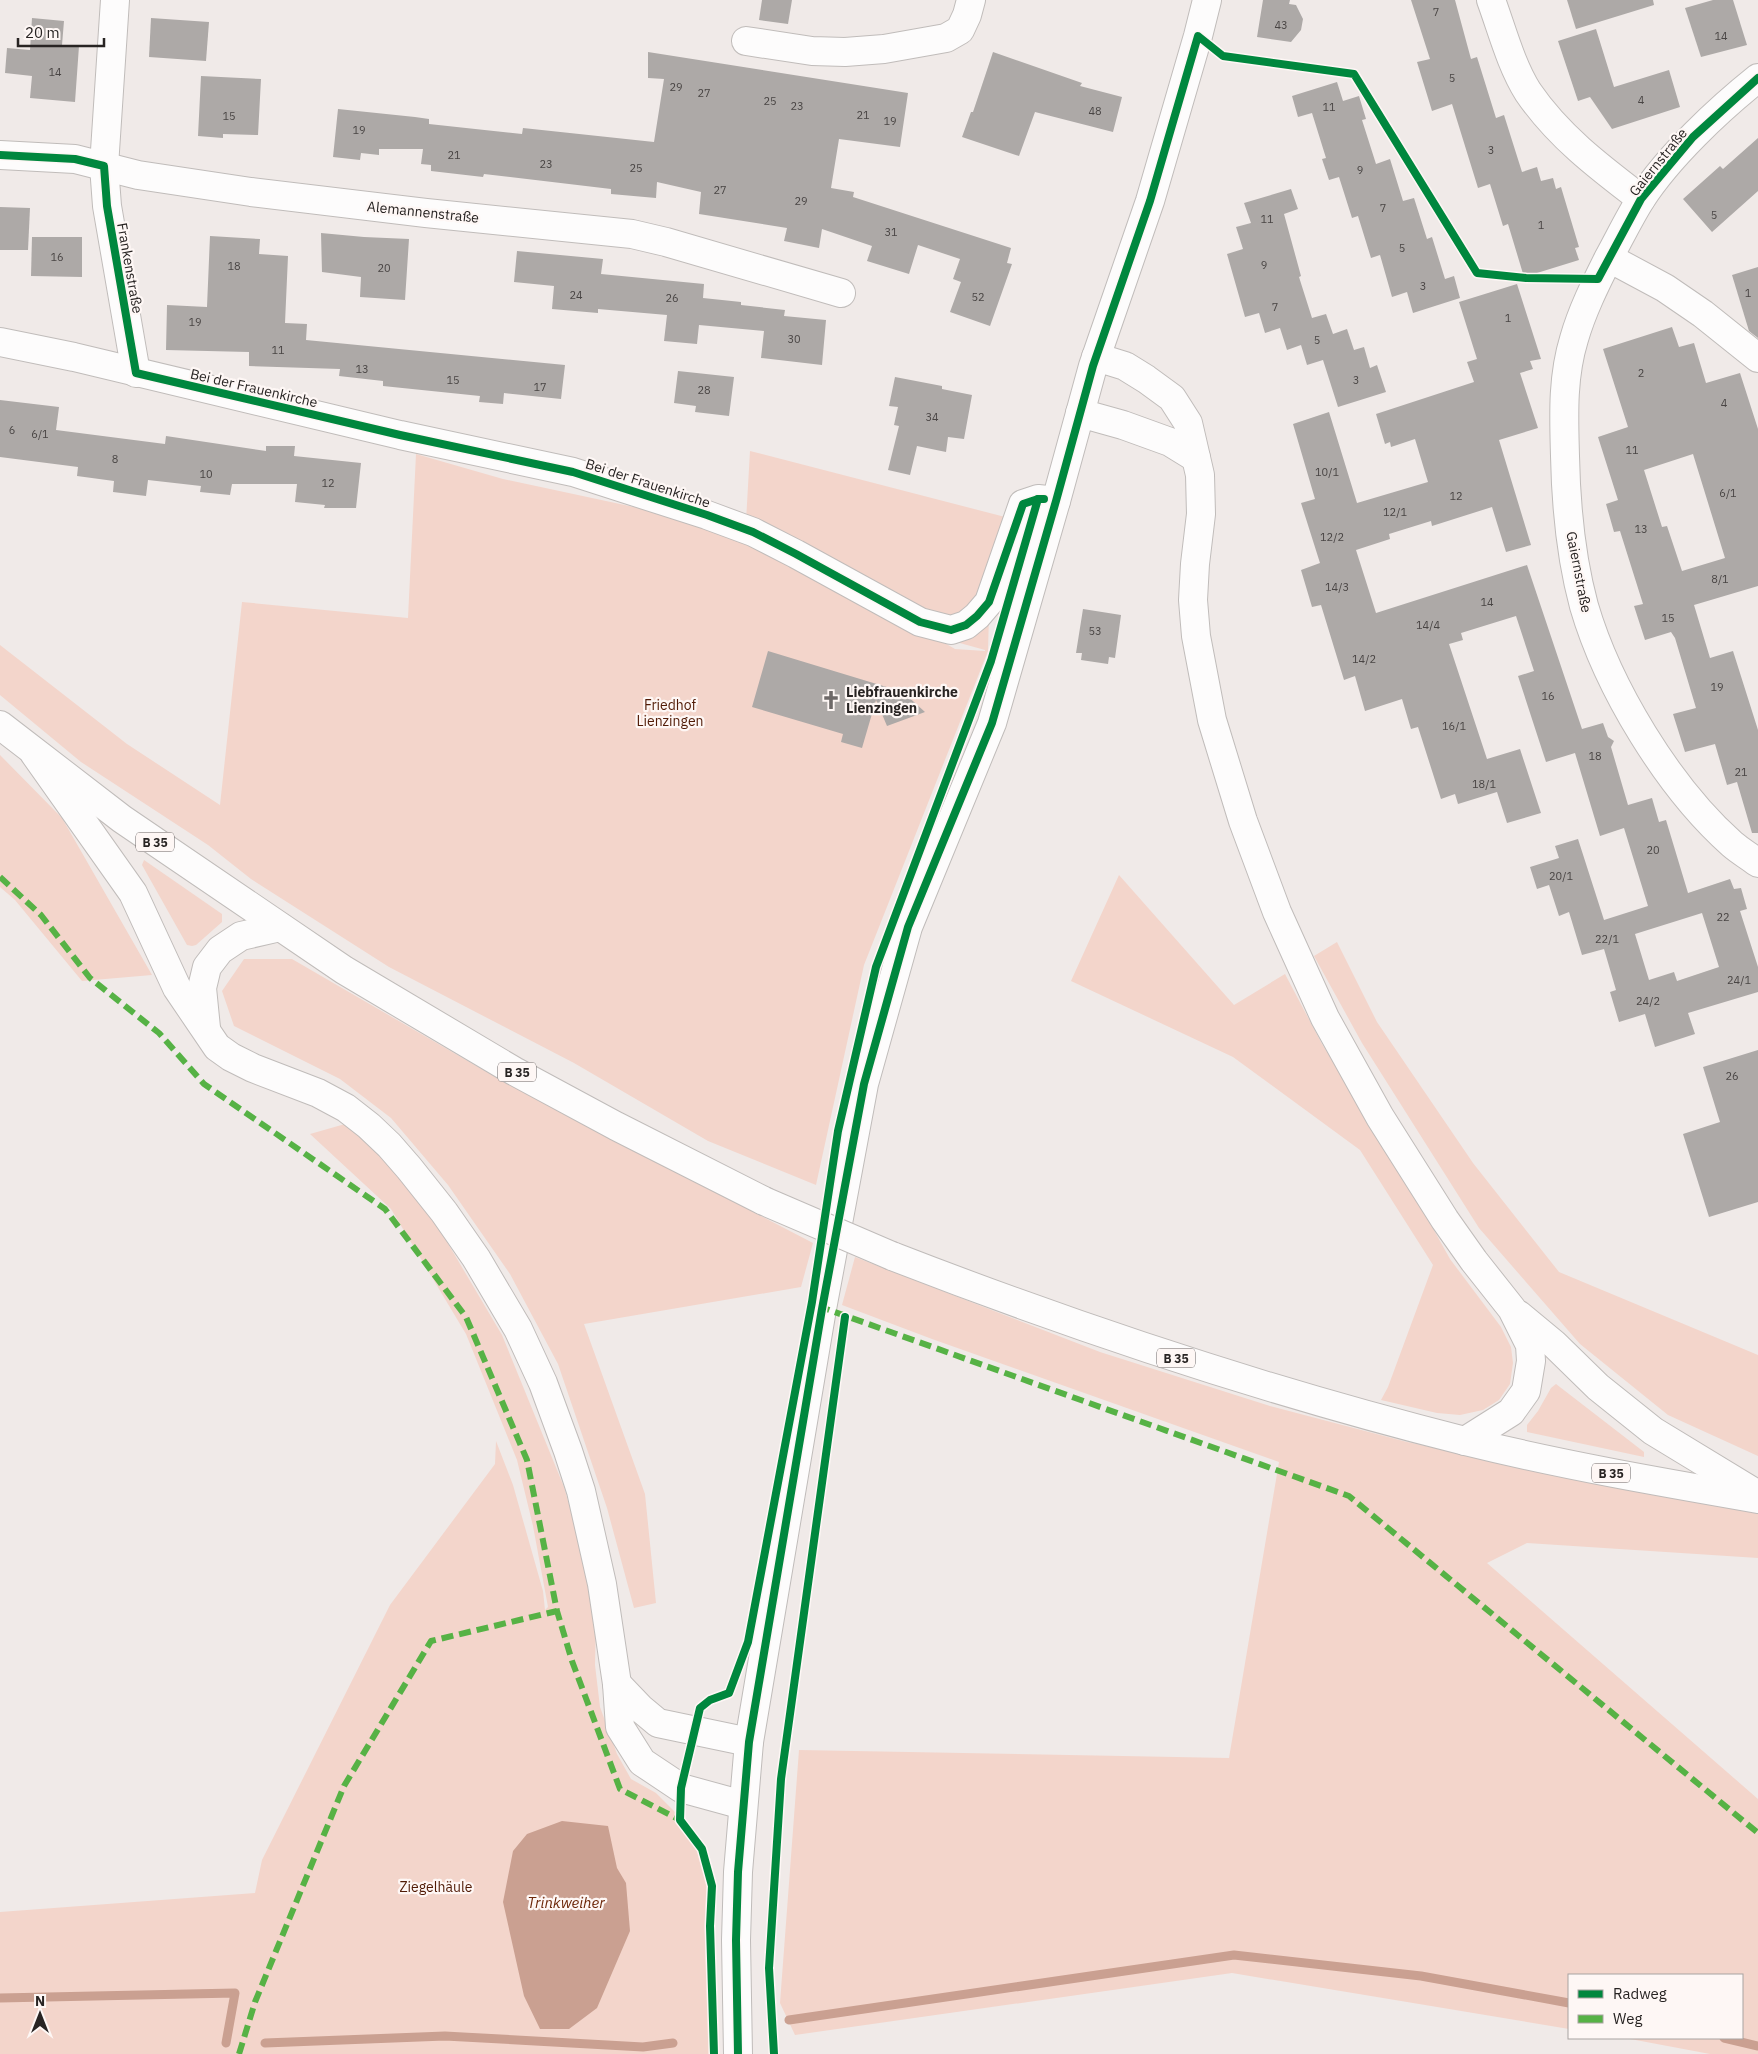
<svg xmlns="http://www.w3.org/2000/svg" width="1758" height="2054" font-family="'IBM Plex Sans',sans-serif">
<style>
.green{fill:#f3d5cb;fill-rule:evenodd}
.water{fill:#caa091}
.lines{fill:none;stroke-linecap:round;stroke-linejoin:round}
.stream{stroke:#caa091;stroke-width:9}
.building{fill:#ada9a7;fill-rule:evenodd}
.minor-casing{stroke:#c0bcba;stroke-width:30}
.major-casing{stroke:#c0bcba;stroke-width:30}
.minor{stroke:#fdfcfc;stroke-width:28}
.major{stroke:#fdfcfc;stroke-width:28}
.major-bridge-casing{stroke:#c0bcba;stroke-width:30;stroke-linecap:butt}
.major-bridge{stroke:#fdfcfc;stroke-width:28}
.quiet{stroke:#56b245;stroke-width:6;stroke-dasharray:12 6;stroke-linecap:butt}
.cycleway-casing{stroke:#fef7f5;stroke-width:11}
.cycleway{stroke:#00873e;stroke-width:8}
.labels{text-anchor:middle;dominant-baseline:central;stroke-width:4.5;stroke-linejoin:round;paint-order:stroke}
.number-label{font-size:11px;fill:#494544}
.shield{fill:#fef7f5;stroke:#686362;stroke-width:1}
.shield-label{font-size:12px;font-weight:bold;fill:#282423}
.street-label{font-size:14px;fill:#282423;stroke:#fef7f5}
.poi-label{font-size:14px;font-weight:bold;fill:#282423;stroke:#fef7f5;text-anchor:start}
.park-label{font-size:14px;fill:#511b06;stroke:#fef7f5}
.water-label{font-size:15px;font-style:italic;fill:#6d2709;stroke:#fef7f5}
</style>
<rect width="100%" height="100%" fill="#f0eae8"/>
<g class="green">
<path d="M 750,451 L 1009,518 L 990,579 L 988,651 L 864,965 L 816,1185 L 708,1141 L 574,1063 L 389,967 L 251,879 L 208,845 L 81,762 L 0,695 L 0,645 L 127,744 L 220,805 L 242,602 L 408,618 L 416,454 L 503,479 L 662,513 L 745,539 ZM 931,635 L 985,650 L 985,651 L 955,649 Z"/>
<path d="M 0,755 L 62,818 L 152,975 L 82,981 L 15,900 L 0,887 Z"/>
<path d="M 144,860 L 222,914 L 222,922 L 196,945 L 192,946 L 187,945 L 142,865 Z"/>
<path d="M 1119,875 L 1234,1005 L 1285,974 L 1322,1044 L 1396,1162 L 1450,1259 L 1501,1327 L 1511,1347 L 1513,1363 L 1510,1384 L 1499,1400 L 1483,1410 L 1460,1415 L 1437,1413 L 1381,1400 L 1388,1387 L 1433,1265 L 1360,1150 L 1233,1057 L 1071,981 Z"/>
<path d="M 1337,942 L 1377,1022 L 1473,1163 L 1559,1272 L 1758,1355 L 1758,1456 L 1668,1415 L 1580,1344 L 1479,1228 L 1362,1043 L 1314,956 Z"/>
<path d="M 244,959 L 292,959 L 504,1082 L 813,1243 L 801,1287 L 584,1324 L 645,1494 L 656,1603 L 634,1608 L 607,1508 L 558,1364 L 510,1274 L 448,1185 L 391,1118 L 340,1079 L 234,1026 L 222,991 Z"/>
<path d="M 345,1124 L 387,1160 L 427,1208 L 502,1335 L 564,1487 L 583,1553 L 596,1621 L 595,1665 L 600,1707 L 617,1754 L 631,1779 L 656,1793 L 696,1833 L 715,1901 L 708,2009 L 710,2054 L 0,2054 L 0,1912 L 255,1893 L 262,1860 L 390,1605 L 495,1464 L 496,1441 L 513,1485 L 543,1591 L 545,1610 L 548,1607 L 533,1526 L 517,1460 L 466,1334 L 391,1209 L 310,1134 Z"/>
<path d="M 855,1257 L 1100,1352 L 1270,1406 L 1407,1442 L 1618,1487 L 1758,1509 L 1758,1558 L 1527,1543 L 1487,1563 L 1758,1799 L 1758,2054 L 1710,2054 L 1625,2038 L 1742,2038 L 1742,1975 L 1569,1975 L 1569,2029 L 1232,1973 L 795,2035 L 780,2003 L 799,1750 L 1229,1758 L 1279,1462 L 932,1339 L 842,1305 Z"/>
<path d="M 1556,1384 L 1644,1452 L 1644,1457 L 1527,1432 L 1527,1425 L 1538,1411 L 1551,1388 Z"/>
</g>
<path class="water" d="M 562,1821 L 608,1826 L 617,1868 L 626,1883 L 630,1931 L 597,2008 L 569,2029 L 540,2029 L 524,1996 L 503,1902 L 513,1851 L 527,1834 Z"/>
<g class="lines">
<g class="stream">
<path d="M 0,1998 L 235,1993 L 226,2043"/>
<path d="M 789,2020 L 1234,1955 L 1421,1976 L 1569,2003"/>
<path d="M 1724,2038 L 1758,2046"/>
<path d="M 265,2043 L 445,2036 L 643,2047 L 673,2043"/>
</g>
</g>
<g class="building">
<path d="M 762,0 L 792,0 L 788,24 L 759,20 Z"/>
<path d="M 1263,0 L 1290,0 L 1289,4 L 1296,5 L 1303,19 L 1301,30 L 1291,42 L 1257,37 Z"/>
<path d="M 1411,0 L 1455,0 L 1471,59 L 1477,57 L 1496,118 L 1504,115 L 1522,172 L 1537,167 L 1541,181 L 1553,178 L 1556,189 L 1561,187 L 1579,247 L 1575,248 L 1579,260 L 1524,277 L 1508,224 L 1503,226 L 1490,184 L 1478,188 L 1452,104 L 1432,111 L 1417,62 L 1430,59 Z"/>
<path d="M 1567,0 L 1653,0 L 1654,5 L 1576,29 Z"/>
<path d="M 1713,0 L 1733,0 L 1747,45 L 1701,57 L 1685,8 Z"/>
<path d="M 32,18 L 64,21 L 62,45 L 79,46 L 75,102 L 30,98 L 32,76 L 5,73 L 7,48 L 30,50 Z"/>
<path d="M 151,18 L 209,22 L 206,61 L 149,57 Z"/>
<path d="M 1596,29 L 1614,87 L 1669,70 L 1680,107 L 1612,129 L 1590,97 L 1578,101 L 1558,41 Z"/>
<path d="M 648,52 L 908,93 L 900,147 L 839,139 L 831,188 L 854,192 L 853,197 L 1011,248 L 1007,263 L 1012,264 L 990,326 L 950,312 L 961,282 L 953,279 L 960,259 L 918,245 L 909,274 L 867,261 L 872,246 L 822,229 L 819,248 L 784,241 L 787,228 L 699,214 L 701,192 L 657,182 L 656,198 L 611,194 L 611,189 L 484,174 L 483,177 L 431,171 L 431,165 L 421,164 L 423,149 L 379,149 L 379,155 L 361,153 L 360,160 L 333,157 L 338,109 L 415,117 L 429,119 L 429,124 L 522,134 L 523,128 L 654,142 L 664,79 L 648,78 Z"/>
<path d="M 993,52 L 1082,83 L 1080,86 L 1122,97 L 1113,132 L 1035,112 L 1019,156 L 962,137 L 971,112 L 973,112 Z"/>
<path d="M 201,76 L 261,79 L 258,135 L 223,134 L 223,138 L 198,136 Z"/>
<path d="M 1337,82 L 1343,101 L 1359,96 L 1366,119 L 1362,120 L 1376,164 L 1390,159 L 1403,201 L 1414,198 L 1427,239 L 1432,237 L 1445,279 L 1454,276 L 1460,298 L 1413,313 L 1407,292 L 1392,297 L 1380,255 L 1371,258 L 1358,216 L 1352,218 L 1339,177 L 1329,180 L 1322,159 L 1326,158 L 1312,113 L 1298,117 L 1292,96 Z"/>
<path d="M 1758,138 L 1758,191 L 1712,232 L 1683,199 L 1720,166 L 1723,169 Z"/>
<path d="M 1291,189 L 1298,209 L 1284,214 L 1301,276 L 1299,277 L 1312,318 L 1326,314 L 1333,334 L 1347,329 L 1354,350 L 1364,347 L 1370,368 L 1377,365 L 1386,392 L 1338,407 L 1323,360 L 1307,365 L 1301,345 L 1287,350 L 1280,328 L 1265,333 L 1259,313 L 1245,317 L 1227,254 L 1243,249 L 1236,227 L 1251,223 L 1244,203 Z"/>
<path d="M 0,207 L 30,208 L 28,250 L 0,250 Z"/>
<path d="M 321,233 L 364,237 L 409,239 L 405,300 L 360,297 L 361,277 L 322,272 Z"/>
<path d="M 210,236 L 260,239 L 259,254 L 288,256 L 285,323 L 307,324 L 306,340 L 565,365 L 561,399 L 504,393 L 503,404 L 479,402 L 480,396 L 383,386 L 383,381 L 339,376 L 340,369 L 249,366 L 249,352 L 166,350 L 167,305 L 207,307 Z"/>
<path d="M 32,237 L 82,237 L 82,277 L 31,276 Z"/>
<path d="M 517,251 L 603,259 L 601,274 L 704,284 L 703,298 L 741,302 L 741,305 L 785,310 L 784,316 L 826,320 L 822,365 L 761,358 L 764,331 L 699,325 L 697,344 L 664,341 L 667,315 L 598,309 L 598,313 L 552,309 L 554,286 L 514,282 Z"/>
<path d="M 1758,267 L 1758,338 L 1749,331 L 1732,275 Z"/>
<path d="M 1517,284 L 1541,359 L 1530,361 L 1533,369 L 1520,373 L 1538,428 L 1499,440 L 1531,545 L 1506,552 L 1492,507 L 1432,526 L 1431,521 L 1389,534 L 1390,539 L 1356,550 L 1376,613 L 1527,565 L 1582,729 L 1603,723 L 1608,737 L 1614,741 L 1611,747 L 1628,805 L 1652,798 L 1659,822 L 1666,820 L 1688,893 L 1730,879 L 1734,889 L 1741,888 L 1747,909 L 1740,911 L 1758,967 L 1758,992 L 1688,1013 L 1695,1034 L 1655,1047 L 1645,1014 L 1619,1022 L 1610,992 L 1616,990 L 1604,949 L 1582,955 L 1569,912 L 1559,916 L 1549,885 L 1537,889 L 1530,867 L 1559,858 L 1555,846 L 1578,839 L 1604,920 L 1648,906 L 1624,828 L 1600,836 L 1575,753 L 1546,762 L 1518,676 L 1534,671 L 1516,616 L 1461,633 L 1463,640 L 1449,644 L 1487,759 L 1520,749 L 1541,813 L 1507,823 L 1497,792 L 1458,804 L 1455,794 L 1441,799 L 1418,727 L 1411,729 L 1402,699 L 1365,711 L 1355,676 L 1344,680 L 1321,605 L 1312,607 L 1301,570 L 1320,563 L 1301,503 L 1315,499 L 1293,424 L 1329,412 L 1357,503 L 1428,482 L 1415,439 L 1391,447 L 1390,442 L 1385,444 L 1376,414 L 1474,382 L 1467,362 L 1477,359 L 1459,302 ZM 1702,913 L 1719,967 L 1677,981 L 1674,972 L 1649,980 L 1635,934 Z"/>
<path d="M 1672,327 L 1679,347 L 1694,343 L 1706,383 L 1740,373 L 1758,429 L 1758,586 L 1694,605 L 1710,658 L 1733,651 L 1758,730 L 1758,833 L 1752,833 L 1737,782 L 1727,785 L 1715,744 L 1685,752 L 1673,714 L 1696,708 L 1675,638 L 1671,632 L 1645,640 L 1634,606 L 1643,604 L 1620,531 L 1614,532 L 1606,504 L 1618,500 L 1598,437 L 1628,427 L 1603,349 ZM 1693,454 L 1725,558 L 1682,571 L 1667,526 L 1662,527 L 1644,470 Z"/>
<path d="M 678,371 L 734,377 L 729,416 L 695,412 L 696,406 L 674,403 Z"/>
<path d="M 895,377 L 942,386 L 942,389 L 972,395 L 964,439 L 948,437 L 946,452 L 917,446 L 910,475 L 888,470 L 899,426 L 894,425 L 898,407 L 889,406 Z"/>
<path d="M 0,400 L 59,407 L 56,430 L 165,444 L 166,436 L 266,451 L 266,446 L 295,446 L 294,456 L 361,463 L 356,508 L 324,508 L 325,505 L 295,502 L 297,484 L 232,484 L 230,495 L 200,492 L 201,486 L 148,480 L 146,496 L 113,492 L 114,481 L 77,476 L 78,467 L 0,457 Z"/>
<path d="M 1083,609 L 1121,615 L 1115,658 L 1109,657 L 1108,664 L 1081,660 L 1082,653 L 1076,653 Z"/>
<path d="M 768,651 L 903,692 L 925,712 L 887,726 L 876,700 L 862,748 L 841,742 L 843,734 L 752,707 Z"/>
<path d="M 1758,1050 L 1758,1202 L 1709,1217 L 1683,1134 L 1720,1122 L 1703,1067 Z"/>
</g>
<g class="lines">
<g class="minor-casing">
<g id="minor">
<path d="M 115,0 L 104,166 L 107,206 L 136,373"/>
<path d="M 1491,0 C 1502,30 1511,65 1528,92 C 1558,136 1599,167 1641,199"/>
<path d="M 746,41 L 812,51 L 845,52 L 884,49 L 946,38 L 960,30 L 967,15 L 971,0"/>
<path d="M 1758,78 C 1718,110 1669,156 1641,199 C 1629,218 1619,239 1608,259 C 1595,285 1582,311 1574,339 C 1562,378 1564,417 1565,456 C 1566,506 1571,558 1584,606 C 1608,688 1668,787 1732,844 C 1740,851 1749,856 1758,863"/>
<path d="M 0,155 L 75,159 L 138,175 L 251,192 L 426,213 L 632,234 L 666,242 L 841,293"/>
<path d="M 1609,258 L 1665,288 L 1703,314 L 1758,358"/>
<path d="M 0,342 L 74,357 L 400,435 L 573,472 L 707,515 L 753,532 L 796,554 L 920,622 L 951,630 L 966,625 L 977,616 L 989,602 L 1023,504 L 1038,499 L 1056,501"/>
</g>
</g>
<g class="major-casing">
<g id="major">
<path d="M 1096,357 L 1125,366 L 1146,379 L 1172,398 L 1188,423 L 1200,475 L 1201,514 L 1195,564 L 1193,600 L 1196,636 L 1212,720 L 1243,821 L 1277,912 L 1325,1018 L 1380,1117 L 1445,1220 L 1474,1261 L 1512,1309 L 1530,1345 L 1531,1361 L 1526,1391 L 1511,1412 L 1465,1441"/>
<path d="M 1080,413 L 1123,425 L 1170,442 L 1196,458"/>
<path d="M 0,725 L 122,819 L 344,970 L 514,1071 L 616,1126 L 764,1201"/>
<path d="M 34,753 L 133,893 L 177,988 L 217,1047 L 231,1057 L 253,1068 L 318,1093 L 346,1108 L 369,1126 L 389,1145 L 409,1168 L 444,1212 L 476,1258 L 518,1329 L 543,1383 L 568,1451 L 581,1491 L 602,1584 L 617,1684 L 620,1727 L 642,1762 L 681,1788 L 743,1805"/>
<path d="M 206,1028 L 202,988 L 207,967 L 220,950 L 241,936 L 280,927"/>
<path d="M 892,1256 C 1080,1329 1270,1392 1465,1441 C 1562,1465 1660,1482 1758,1499"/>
<path d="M 1519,1315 L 1554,1344 L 1598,1387 L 1653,1431 L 1755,1493"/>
<path d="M 617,1684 L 640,1708 L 658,1723 L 749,1742"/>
<path d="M 738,2054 L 736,1940 L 738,1872 L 749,1742 L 822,1309 L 864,1084 L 908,927 L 992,723 L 1056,501 L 1093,366 L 1150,201 L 1198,36 L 1207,0"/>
</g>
</g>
<use href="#minor" class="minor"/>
<use href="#major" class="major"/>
<g class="major-bridge-casing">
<path id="major-bridge" d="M 764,1201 L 892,1256"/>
</g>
<use href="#major-bridge" class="major-bridge"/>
<g class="quiet">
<path d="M 0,877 L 41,915 L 90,978 L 159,1033 L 204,1084 L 385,1209 L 466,1317 L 527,1460 L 557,1611 L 572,1661 L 620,1789 L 680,1820"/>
<path d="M 818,1306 L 1349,1496 L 1758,1833"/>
<path d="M 239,2054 L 255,2002 L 344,1786 L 431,1641 L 557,1611"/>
</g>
<g class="cycleway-casing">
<g id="cycleway">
<path d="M 0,155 L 75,159 L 104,166 L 107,206 L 136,373 L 400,435 L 573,472 L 707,515 L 753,532 L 796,554 L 920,622 L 951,630 L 966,625 L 977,616 L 989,602 L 1023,504 L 1038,499 L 1044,499"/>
<path d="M 714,2054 L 710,1926 L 712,1886 L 702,1849 L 680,1820 L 681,1788 L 700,1708 L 710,1700 L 729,1693 L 748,1642 L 812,1302 L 838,1131 L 876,967 L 991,661 L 1038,499"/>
<path d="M 738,2054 L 736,1940 L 738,1872 L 749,1742 L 822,1309 L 864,1084 L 908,927 L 992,723 L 1056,501 L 1093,366 L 1150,201 L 1198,36 L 1223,56 L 1354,74 L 1477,273 L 1526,278 L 1598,279 L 1641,199 L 1693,137 L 1758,78"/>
<path d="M 774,2054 L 769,1968 L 781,1779 L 845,1317"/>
</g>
</g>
<use href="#cycleway" class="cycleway"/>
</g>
<defs>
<g id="church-bare" transform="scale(1.5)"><path d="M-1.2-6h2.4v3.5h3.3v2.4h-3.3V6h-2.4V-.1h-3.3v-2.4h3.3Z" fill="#6e6968" stroke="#fef7f5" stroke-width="2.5" paint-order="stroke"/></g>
</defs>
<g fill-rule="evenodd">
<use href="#church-bare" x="831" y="700"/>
</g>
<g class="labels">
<g class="number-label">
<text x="1436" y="12">7</text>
<text x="1281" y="25">43</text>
<text x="1721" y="36">14</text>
<text x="55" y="72">14</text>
<text x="1452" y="78">5</text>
<text x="676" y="87">29</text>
<text x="704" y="93">27</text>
<text x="1641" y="100">4</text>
<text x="770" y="101">25</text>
<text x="797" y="106">23</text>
<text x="1329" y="107">11</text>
<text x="1095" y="111">48</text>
<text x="863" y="115">21</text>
<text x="229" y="116">15</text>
<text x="890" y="121">19</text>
<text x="359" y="130">19</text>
<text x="1491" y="150">3</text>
<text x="454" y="155">21</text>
<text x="546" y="164">23</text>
<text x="636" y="168">25</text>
<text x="1360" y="170">9</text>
<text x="720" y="190">27</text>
<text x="801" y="201">29</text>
<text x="1383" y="208">7</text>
<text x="1714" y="215">5</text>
<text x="1267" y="219">11</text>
<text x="1541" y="225">1</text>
<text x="891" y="232">31</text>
<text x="1402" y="248">5</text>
<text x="57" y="257">16</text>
<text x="1264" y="265">9</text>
<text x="234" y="266">18</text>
<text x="384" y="268">20</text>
<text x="1423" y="286">3</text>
<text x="1748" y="293">1</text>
<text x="576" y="295">24</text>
<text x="978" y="297">52</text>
<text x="672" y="298">26</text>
<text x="1275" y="307">7</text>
<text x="1508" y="318">1</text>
<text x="195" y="322">19</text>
<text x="794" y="339">30</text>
<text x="1317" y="340">5</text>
<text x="278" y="350">11</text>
<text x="362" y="369">13</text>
<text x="1641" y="373">2</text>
<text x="453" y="380">15</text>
<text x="1356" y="380">3</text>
<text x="540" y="387">17</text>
<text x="704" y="390">28</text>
<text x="1724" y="403">4</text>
<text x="932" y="417">34</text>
<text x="12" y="430">6</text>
<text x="40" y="434">6/1</text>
<text x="1632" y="450">11</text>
<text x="115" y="459">8</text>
<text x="1327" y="472">10/1</text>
<text x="206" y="474">10</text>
<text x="328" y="483">12</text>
<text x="1728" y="493">6/1</text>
<text x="1456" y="496">12</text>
<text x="1395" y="512">12/1</text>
<text x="1641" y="529">13</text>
<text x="1332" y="537">12/2</text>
<text x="1720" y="579">8/1</text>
<text x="1337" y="587">14/3</text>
<text x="1487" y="602">14</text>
<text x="1668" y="618">15</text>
<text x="1428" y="625">14/4</text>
<text x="1095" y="631">53</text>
<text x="1364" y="659">14/2</text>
<text x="1717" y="687">19</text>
<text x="1548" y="696">16</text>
<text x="1454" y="726">16/1</text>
<text x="1595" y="756">18</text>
<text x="1741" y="772">21</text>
<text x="1484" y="784">18/1</text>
<text x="1653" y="850">20</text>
<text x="1561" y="876">20/1</text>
<text x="1723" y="917">22</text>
<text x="1607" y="939">22/1</text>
<text x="1739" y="980">24/1</text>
<text x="1648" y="1001">24/2</text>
<text x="1732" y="1076">26</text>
</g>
<g class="shield">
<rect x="136" y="832.5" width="38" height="19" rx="4"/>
<rect x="498" y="1062.5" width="38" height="19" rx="4"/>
<rect x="1157" y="1348.5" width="38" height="19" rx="4"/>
<rect x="1592" y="1463.5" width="38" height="19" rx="4"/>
</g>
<g class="shield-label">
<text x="155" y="842">B 35</text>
<text x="517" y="1072">B 35</text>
<text x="1176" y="1358">B 35</text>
<text x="1611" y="1473">B 35</text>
</g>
<g class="street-label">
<text transform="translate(1658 162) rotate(-51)">Gaiernstraße</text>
<text transform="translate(423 212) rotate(6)">Alemannenstraße</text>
<text transform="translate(130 268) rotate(80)">Frankenstraße</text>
<text transform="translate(254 388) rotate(13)">Bei der Frauenkirche</text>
<text transform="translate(648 483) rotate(18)">Bei der Frauenkirche</text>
<text transform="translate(1579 572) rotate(79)">Gaiernstraße</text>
</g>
<g class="poi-label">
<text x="846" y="692">Liebfrauenkirche<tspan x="846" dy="16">Lienzingen</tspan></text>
</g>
<g class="park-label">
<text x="670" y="705">Friedhof<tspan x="670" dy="16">Lienzingen</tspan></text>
<text x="436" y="1887">Ziegelhäule</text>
</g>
<g class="water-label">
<text x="566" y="1902">Trinkweiher</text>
</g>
</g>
<rect x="1568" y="1974" width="175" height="65" fill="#fef7f5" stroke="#a8a3a1"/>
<rect x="1578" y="1990" width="25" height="8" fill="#00873e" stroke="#a8a3a1"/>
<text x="1613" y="1999" font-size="15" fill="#282423">Radweg</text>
<rect x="1578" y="2015" width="25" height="8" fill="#56b245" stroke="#a8a3a1"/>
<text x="1613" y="2024" font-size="15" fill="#282423">Weg</text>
<g transform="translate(40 2014)" stroke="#fef7f5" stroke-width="4" paint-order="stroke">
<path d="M0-4L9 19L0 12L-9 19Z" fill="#282423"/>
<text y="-8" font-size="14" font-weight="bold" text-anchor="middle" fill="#282423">N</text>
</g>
<path d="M18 38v8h86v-8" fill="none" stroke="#282423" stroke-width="2.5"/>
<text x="25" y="38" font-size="15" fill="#282423" stroke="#fef7f5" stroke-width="4" paint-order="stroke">20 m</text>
</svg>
